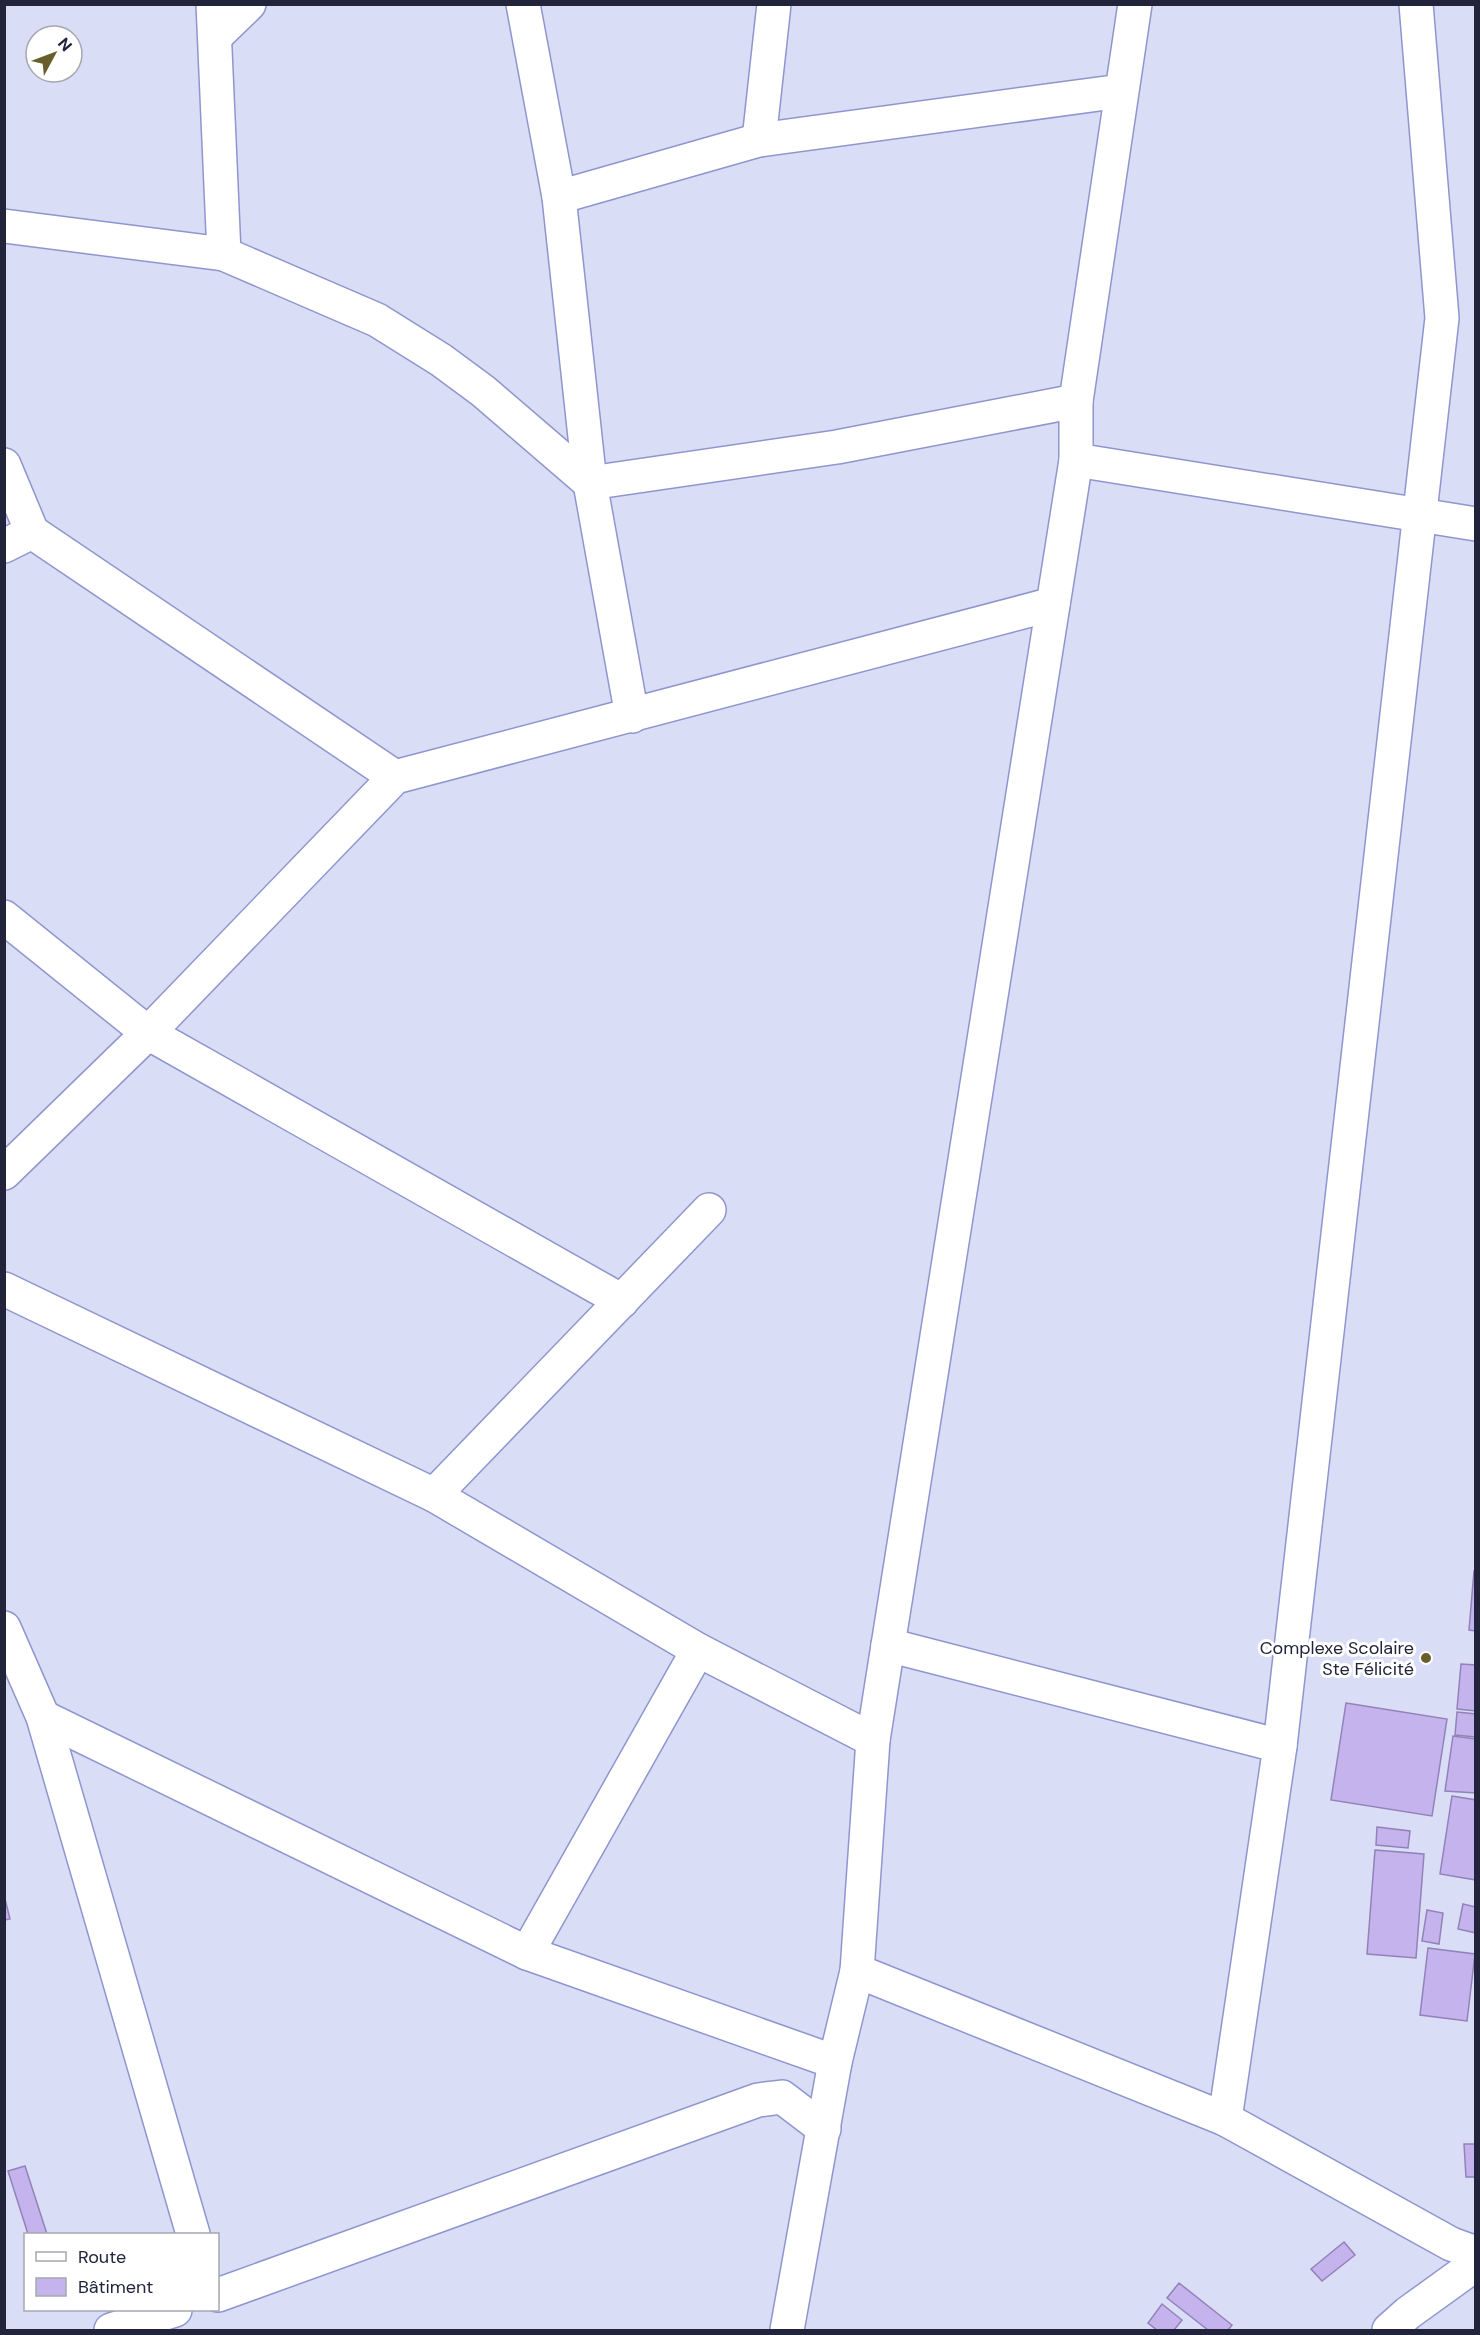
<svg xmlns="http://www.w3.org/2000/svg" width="1480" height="2335" font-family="'DM Sans',sans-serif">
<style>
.building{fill:#c5b3ed;stroke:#9382b9;stroke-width:1.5}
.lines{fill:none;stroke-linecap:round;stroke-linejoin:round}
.minor-casing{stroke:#8f96ce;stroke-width:36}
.major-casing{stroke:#8f96ce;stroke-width:36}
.minor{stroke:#fff;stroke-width:33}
.major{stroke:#fff;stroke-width:33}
.poi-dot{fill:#695f2c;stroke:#fff;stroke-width:2}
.labels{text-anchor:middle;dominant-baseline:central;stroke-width:6;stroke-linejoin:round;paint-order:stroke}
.poi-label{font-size:18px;fill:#21243a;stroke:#fff;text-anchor:end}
</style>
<rect width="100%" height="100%" fill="#daddf6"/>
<g class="building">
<path d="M 1474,1571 L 1476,1571 L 1476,1631 L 1469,1630 Z"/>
<path d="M 1461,1664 L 1476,1665 L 1476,1711 L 1457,1709 Z"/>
<path d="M 1346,1703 L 1447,1719 L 1432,1816 L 1331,1800 Z"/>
<path d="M 1457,1712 L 1476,1714 L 1476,1737 L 1455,1735 Z"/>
<path d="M 1453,1736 L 1476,1739 L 1476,1793 L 1445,1791 Z"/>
<path d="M 1452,1796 L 1476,1800 L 1476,1880 L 1440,1874 Z"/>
<path d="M 1377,1827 L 1410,1831 L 1408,1848 L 1376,1845 Z"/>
<path d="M 1375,1850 L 1424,1854 L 1416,1958 L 1367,1954 Z"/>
<path d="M 4,1895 L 10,1919 L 4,1920 Z"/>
<path d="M 1463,1904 L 1476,1907 L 1476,1933 L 1458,1929 Z"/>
<path d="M 1427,1910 L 1443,1913 L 1439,1944 L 1422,1941 Z"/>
<path d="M 1428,1948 L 1475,1954 L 1467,2021 L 1420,2015 Z"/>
<path d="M 1464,2144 L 1476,2144 L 1476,2177 L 1466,2177 Z"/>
<path d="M 25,2166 L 47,2234 L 28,2234 L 8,2171 Z"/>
<path d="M 1344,2242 L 1355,2255 L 1322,2281 L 1311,2269 Z"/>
<path d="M 1179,2283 L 1232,2325 L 1228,2330 L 1208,2330 L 1167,2298 Z"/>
<path d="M 1162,2304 L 1182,2320 L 1174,2330 L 1157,2330 L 1148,2323 Z"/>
</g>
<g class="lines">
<g class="minor-casing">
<g id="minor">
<path d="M 213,4 L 224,254"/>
<path d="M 523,4 L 559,197 L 590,483 L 632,716"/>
<path d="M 216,36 L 249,4"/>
<path d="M 759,140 L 774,4"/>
<path d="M 559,197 L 759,140 L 1121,91"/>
<path d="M 4,226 L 224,254 L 377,320 L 441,360 L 483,391 L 590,483 L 837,447 L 1076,401"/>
<path d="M 4,465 L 32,532 L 395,777"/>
<path d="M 4,546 L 32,532"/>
<path d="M 4,917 L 148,1033 L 622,1301"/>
<path d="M 4,1173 L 148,1033 L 395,777 L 1053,604"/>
<path d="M 4,1289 L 434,1495 L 698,1650 L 873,1740"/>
<path d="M 434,1495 L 709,1210"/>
<path d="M 4,1628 L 43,1717 L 193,2234"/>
<path d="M 888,1645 L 1280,1746"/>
<path d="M 43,1717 L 527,1953 L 835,2062"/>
<path d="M 527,1953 L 698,1650"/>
<path d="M 857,1971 L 1225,2119 L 1451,2244 L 1476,2253"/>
<path d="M 1225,2119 L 1280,1746 L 1442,318 L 1416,4"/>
<path d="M 218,2295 L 758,2100 L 782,2097 L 824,2129"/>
<path d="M 111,2330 L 175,2310"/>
</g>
</g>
<g class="major-casing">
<g id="major">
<path d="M 1076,460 L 1476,524"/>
<path d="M 787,2330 L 835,2062 L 857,1971 L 873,1740 L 1076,460 L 1076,401 L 1135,4"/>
<path d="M 1389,2330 L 1408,2313 L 1476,2264"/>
</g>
</g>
<use href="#minor" class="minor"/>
<use href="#major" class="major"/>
</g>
<circle class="poi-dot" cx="1426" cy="1658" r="6"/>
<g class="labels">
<g class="poi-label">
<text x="1414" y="1648">Complexe Scolaire<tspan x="1414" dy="21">Ste Félicité</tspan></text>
</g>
</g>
<rect width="1480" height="2335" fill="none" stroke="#21243a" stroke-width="12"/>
<rect x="24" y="2233" width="195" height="78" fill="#ffffff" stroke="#a6a7b0" stroke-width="1.5"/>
<rect x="36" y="2252" width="30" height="9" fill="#ffffff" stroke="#a6a7b0" stroke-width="1.5"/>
<text x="78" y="2263" font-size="18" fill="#21243a">Route</text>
<rect x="36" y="2278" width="30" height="18" fill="#c5b3ed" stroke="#a6a7b0" stroke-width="1.5"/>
<text x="78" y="2293" font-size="18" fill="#21243a">Bâtiment</text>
<g transform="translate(54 54) rotate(49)"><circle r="28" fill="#ffffff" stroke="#a6a7b0" stroke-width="1.5"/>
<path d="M0-4.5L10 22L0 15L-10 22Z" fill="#695f2c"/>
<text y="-9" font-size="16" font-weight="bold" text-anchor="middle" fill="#21243a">N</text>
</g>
</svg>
